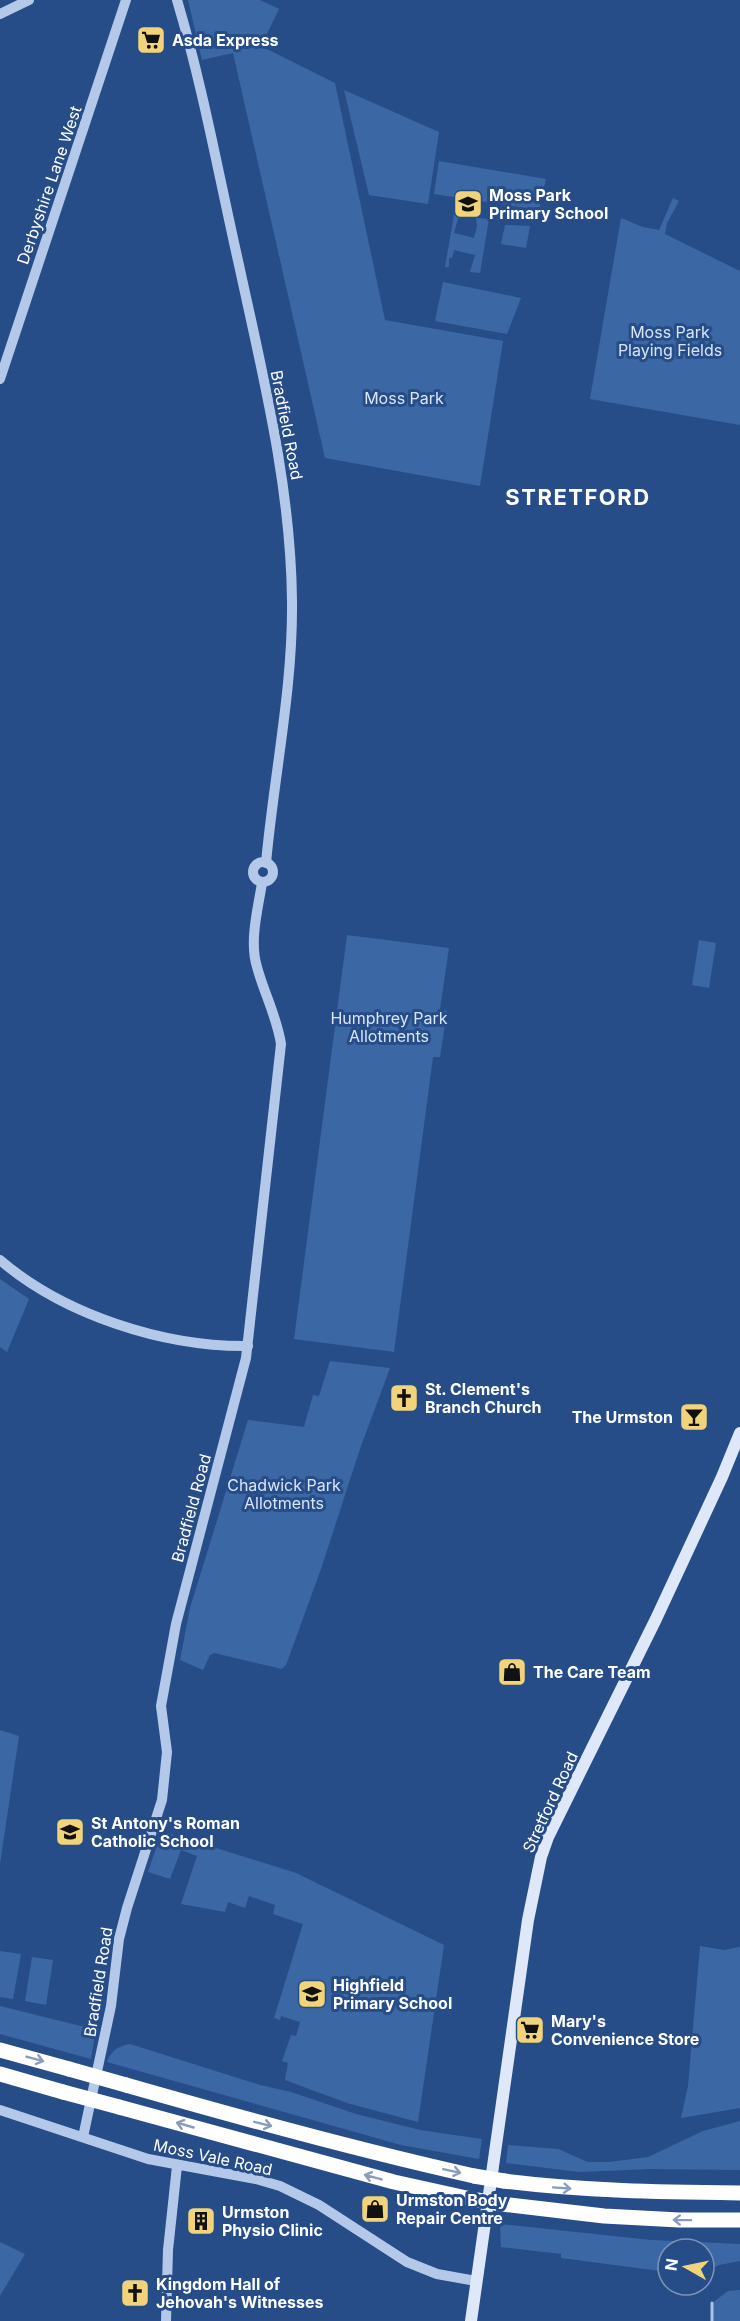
<svg xmlns="http://www.w3.org/2000/svg" width="740" height="2321" font-family="Inter,sans-serif">
<style>
.green{fill:#3c67a5}
.lines{fill:none;stroke-linecap:round;stroke-linejoin:round}
.stream{stroke:#a8c4e9;stroke-width:3}
.tertiary{stroke:#b4c9e9;stroke-width:10}
.secondary{stroke:#dee8f8;stroke-width:12}
.motorway{stroke:#fff;stroke-width:15}
.motorway-bridge{stroke:#fff;stroke-width:15}
.oneway{stroke:#889dbe}
.labels{text-anchor:middle;dominant-baseline:central;stroke-width:6;stroke-linejoin:round;paint-order:stroke}
.poi-label{font-size:16px;font-weight:bold;fill:#fff;stroke:#274d89;text-anchor:start}
.street-label{font-size:16px;fill:#fff;stroke:#274d89}
.park-label{font-size:16px;fill:#d8e5f7;stroke:#274d89}
.district-label{font-size:22px;font-weight:bold;letter-spacing:1.5px;fill:#fff;stroke:#274d89}
</style>
<rect width="100%" height="100%" fill="#274d89"/>
<g class="green">
<path d="M 188,0 L 260,0 L 279,9 L 261,46 L 335,83 L 385,320 L 503,341 L 480,486 L 325,458 L 233,53 L 202,60 Z"/>
<path d="M 344,90 L 439,132 L 428,204 L 369,195 Z"/>
<path d="M 439,161 L 546,179 L 539,210 L 434,194 Z"/>
<path d="M 673,198 L 679,201 L 667,223 L 665,234 L 740,271 L 740,425 L 590,399 L 621,218 L 643,227 L 659,230 Z"/>
<path d="M 454,215 L 459,215 L 454,233 L 474,238 L 477,226 L 476,218 L 489,219 L 480,273 L 470,272 L 475,255 L 454,250 L 452,258 L 449,258 L 449,267 L 445,267 Z"/>
<path d="M 505,225 L 530,226 L 526,248 L 501,244 Z"/>
<path d="M 443,282 L 521,298 L 507,334 L 435,321 Z"/>
<path d="M 347,935 L 449,948 L 440,1009 L 447,1011 L 440,1057 L 433,1057 L 394,1352 L 294,1339 Z"/>
<path d="M 699,940 L 716,943 L 709,988 L 692,985 Z"/>
<path d="M 0,1279 L 29,1299 L 7,1352 L 0,1347 Z"/>
<path d="M 330,1361 L 390,1368 L 361,1446 L 321,1569 L 286,1665 L 282,1669 L 214,1653 L 210,1655 L 203,1670 L 180,1660 L 190,1608 L 248,1420 L 304,1427 L 313,1395 L 319,1396 Z"/>
<path d="M 0,1730 L 19,1736 L 0,1864 Z"/>
<path d="M 162,1831 L 296,1873 L 444,1945 L 418,2122 L 347,2103 L 285,2080 L 288,2063 L 282,2061 L 291,2035 L 296,2036 L 300,2022 L 281,2016 L 280,2020 L 274,2018 L 303,1924 L 273,1914 L 275,1905 L 249,1896 L 245,1908 L 228,1902 L 225,1912 L 181,1904 L 197,1856 L 181,1850 L 170,1879 L 148,1872 Z"/>
<path d="M 700,1946 L 724,1950 L 740,1947 L 740,2108 L 681,2118 L 688,2086 Z"/>
<path d="M 0,1951 L 21,1954 L 13,1999 L 0,1997 Z"/>
<path d="M 32,1957 L 53,1960 L 46,2005 L 25,2001 Z"/>
<path d="M 0,2006 L 93,2029 L 94,2041 L 91,2059 L 0,2034 Z"/>
<path d="M 130,2044 L 260,2085 L 291,2092 L 356,2114 L 420,2130 L 482,2139 L 479,2159 L 401,2145 L 107,2062 C 111,2050 119,2046 130,2044 Z"/>
<path d="M 740,2121 L 740,2170 L 650,2169 L 579,2172 L 506,2163 L 508,2145 L 558,2149 L 588,2162 L 609,2162 L 648,2157 L 703,2131 Z"/>
<path d="M 500,2224 L 651,2240 L 740,2244 L 740,2261 L 719,2265 L 704,2272 L 704,2249 L 668,2249 L 668,2272 L 561,2258 L 561,2254 L 501,2247 Z"/>
<path d="M 0,2242 L 25,2254 L 0,2296 Z"/>
<path d="M 740,2290 L 740,2321 L 712,2321 L 712,2303 L 728,2291 Z"/>
</g>
<g class="lines">
<path class="stream" d="M 712,2321 L 712,2303"/>
<g class="tertiary">
<path d="M 177,0 C 203,87 219,177 239,265 C 263,376 291,487 292,601 C 293,689 274,775 266,863"/>
<path d="M 0,14 L 29,0"/>
<path d="M 0,379 L 126,0"/>
<circle cx="263" cy="872" r="10"/>
<path d="M 0,1260 C 64,1315 164,1347 248,1346"/>
<path d="M 0,2110 L 148,2159 L 256,2179 L 280,2186 L 319,2205 L 407,2262 L 437,2274 L 476,2281"/>
<path d="M 83,2137 L 111,2006 L 119,1939 L 127,1908 L 162,1800 L 167,1752 L 161,1706 L 176,1624 L 246,1358 L 281,1044 C 277,1017 264,993 257,967 C 249,941 258,909 262,883"/>
<path d="M 166,2321 L 168,2250 L 177,2166"/>
</g>
<path class="secondary" d="M 471,2321 L 528,1920 L 541,1857 L 548,1837 L 656,1619 L 722,1477 L 740,1433"/>
<g class="motorway">
<path d="M 0,2050 L 69,2069"/>
<path d="M 0,2074 L 63,2092"/>
<path d="M 126,2085 C 241,2118 357,2150 474,2176"/>
<path d="M 119,2107 L 394,2182 L 471,2199"/>
<path d="M 504,2181 C 583,2191 661,2192 740,2193"/>
<path d="M 501,2204 L 604,2216 L 679,2220 L 740,2220"/>
</g>
<g class="motorway-bridge">
<path d="M 69,2069 L 126,2085"/>
<path d="M 63,2092 L 119,2107"/>
<path d="M 474,2176 L 504,2181"/>
<path d="M 471,2199 L 501,2204"/>
</g>
</g>
<defs><path id="oneway-shaft" d="M-6 0H5M1.5-3L5.5 0L1.5 3" fill="none" stroke-width="1.6" stroke-linecap="round" stroke-linejoin="round" transform="scale(1.5)"/></defs>
<g class="oneway">
<use href="#oneway-shaft" transform="translate(35 2059) rotate(15)"/>
<use href="#oneway-shaft" transform="translate(263 2124) rotate(14)"/>
<use href="#oneway-shaft" transform="translate(185 2125) rotate(-164)"/>
<use href="#oneway-shaft" transform="translate(452 2171) rotate(12)"/>
<use href="#oneway-shaft" transform="translate(373 2177) rotate(-165)"/>
<use href="#oneway-shaft" transform="translate(562 2188) rotate(4)"/>
<use href="#oneway-shaft" transform="translate(682 2220) rotate(-179)"/>
</g>
<defs>
<g id="supermarket-square" transform="scale(1.5)"><rect x="-9" y="-9" width="18" height="18" rx="4" fill="#f1d479" stroke="#274d89"/><path d="M-6-5.5h2.5l.6 2H6L4.5 2H-2.5L-4.4-4H-6ZM-1.5 3.2a1.3 1.3 0 1 0 .1 0ZM3 3.2a1.3 1.3 0 1 0 .1 0Z" fill="#111"/></g>
<g id="school-square" transform="scale(1.5)"><rect x="-9" y="-9" width="18" height="18" rx="4" fill="#f1d479" stroke="#274d89"/><path d="M0-5L7-2L0 1L-7-2ZM-4 1L0 2.5L4 1V4Q0 6-4 4Z" fill="#111"/></g>
<g id="church-square" transform="scale(1.5)"><rect x="-9" y="-9" width="18" height="18" rx="4" fill="#f1d479" stroke="#274d89"/><path d="M-1.2-6h2.4v3.5h3.3v2.4h-3.3V6h-2.4V-.1h-3.3v-2.4h3.3Z" fill="#111"/></g>
<g id="bar-square" transform="scale(1.5)"><rect x="-9" y="-9" width="18" height="18" rx="4" fill="#f1d479" stroke="#274d89"/><path d="M-6-5H6L.8 .8V4.5H3.5V6h-7V4.5H-.8V.8Z" fill="#111"/></g>
<g id="shop-square" transform="scale(1.5)"><rect x="-9" y="-9" width="18" height="18" rx="4" fill="#f1d479" stroke="#274d89"/><path d="M-5-2.5h2.3a2.7 3.5 0 0 1 5.4 0H5L5.5 6h-11ZM-1.5-2.5h3a1.5 2.3 0 0 0-3 0Z" fill="#111"/></g>
<g id="building-square" transform="scale(1.5)"><rect x="-9" y="-9" width="18" height="18" rx="4" fill="#f1d479" stroke="#274d89"/><path d="M-4-6H4V6H1V3H-1V6H-4ZM-2.5-4.3h1.7v1.8h-1.7ZM.8-4.3h1.7v1.8H.8ZM-2.5-1h1.7V.8h-1.7ZM.8-1h1.7V.8H.8Z" fill="#111"/></g>
</defs>
<g fill-rule="evenodd">
<use href="#supermarket-square" x="151" y="40"/>
<use href="#school-square" x="468" y="204"/>
<use href="#church-square" x="404" y="1398"/>
<use href="#bar-square" x="694" y="1417"/>
<use href="#shop-square" x="512" y="1672"/>
<use href="#school-square" x="70" y="1832"/>
<use href="#school-square" x="312" y="1994"/>
<use href="#supermarket-square" x="530" y="2030"/>
<use href="#shop-square" x="375" y="2209"/>
<use href="#building-square" x="201" y="2221"/>
<use href="#church-square" x="135" y="2293"/>
</g>
<g class="labels">
<g class="poi-label">
<text x="172" y="40">Asda Express</text>
<text x="489" y="195">Moss Park<tspan x="489" dy="18">Primary School</tspan></text>
<text x="425" y="1389">St. Clement's<tspan x="425" dy="18">Branch Church</tspan></text>
<text x="673" y="1417" text-anchor="end">The Urmston</text>
<text x="533" y="1672">The Care Team</text>
<text x="91" y="1823">St Antony's Roman<tspan x="91" dy="18">Catholic School</tspan></text>
<text x="333" y="1985">Highfield<tspan x="333" dy="18">Primary School</tspan></text>
<text x="551" y="2021">Mary's<tspan x="551" dy="18">Convenience Store</tspan></text>
<text x="396" y="2200">Urmston Body<tspan x="396" dy="18">Repair Centre</tspan></text>
<text x="222" y="2212">Urmston<tspan x="222" dy="18">Physio Clinic</tspan></text>
<text x="156" y="2284">Kingdom Hall of<tspan x="156" dy="18">Jehovah's Witnesses</tspan></text>
</g>
<g class="street-label">
<text transform="translate(49 185) rotate(-71)">Derbyshire Lane West</text>
<text transform="translate(287 425) rotate(79)">Bradfield Road</text>
<text transform="translate(191 1508) rotate(-75)">Bradfield Road</text>
<text transform="translate(550 1802) rotate(-65)">Stretford Road</text>
<text transform="translate(98 1982) rotate(-81)">Bradfield Road</text>
<text transform="translate(213 2157) rotate(12)">Moss Vale Road</text>
</g>
<g class="park-label">
<text x="670" y="332">Moss Park<tspan x="670" dy="18">Playing Fields</tspan></text>
<text x="404" y="398">Moss Park</text>
<text x="389" y="1018">Humphrey Park<tspan x="389" dy="18">Allotments</tspan></text>
<text x="284" y="1485">Chadwick Park<tspan x="284" dy="18">Allotments</tspan></text>
</g>
<g class="district-label">
<text x="578" y="497">STRETFORD</text>
</g>
</g>
<g transform="translate(686 2267) rotate(279)"><circle r="28" fill="#274d89" stroke="#7d94b8" stroke-width="1.5"/>
<path d="M0-4.5L10 22L0 15L-10 22Z" fill="#f1d479"/>
<text y="-9" font-size="16" font-weight="bold" text-anchor="middle" fill="#ffffff">N</text>
</g>
</svg>
